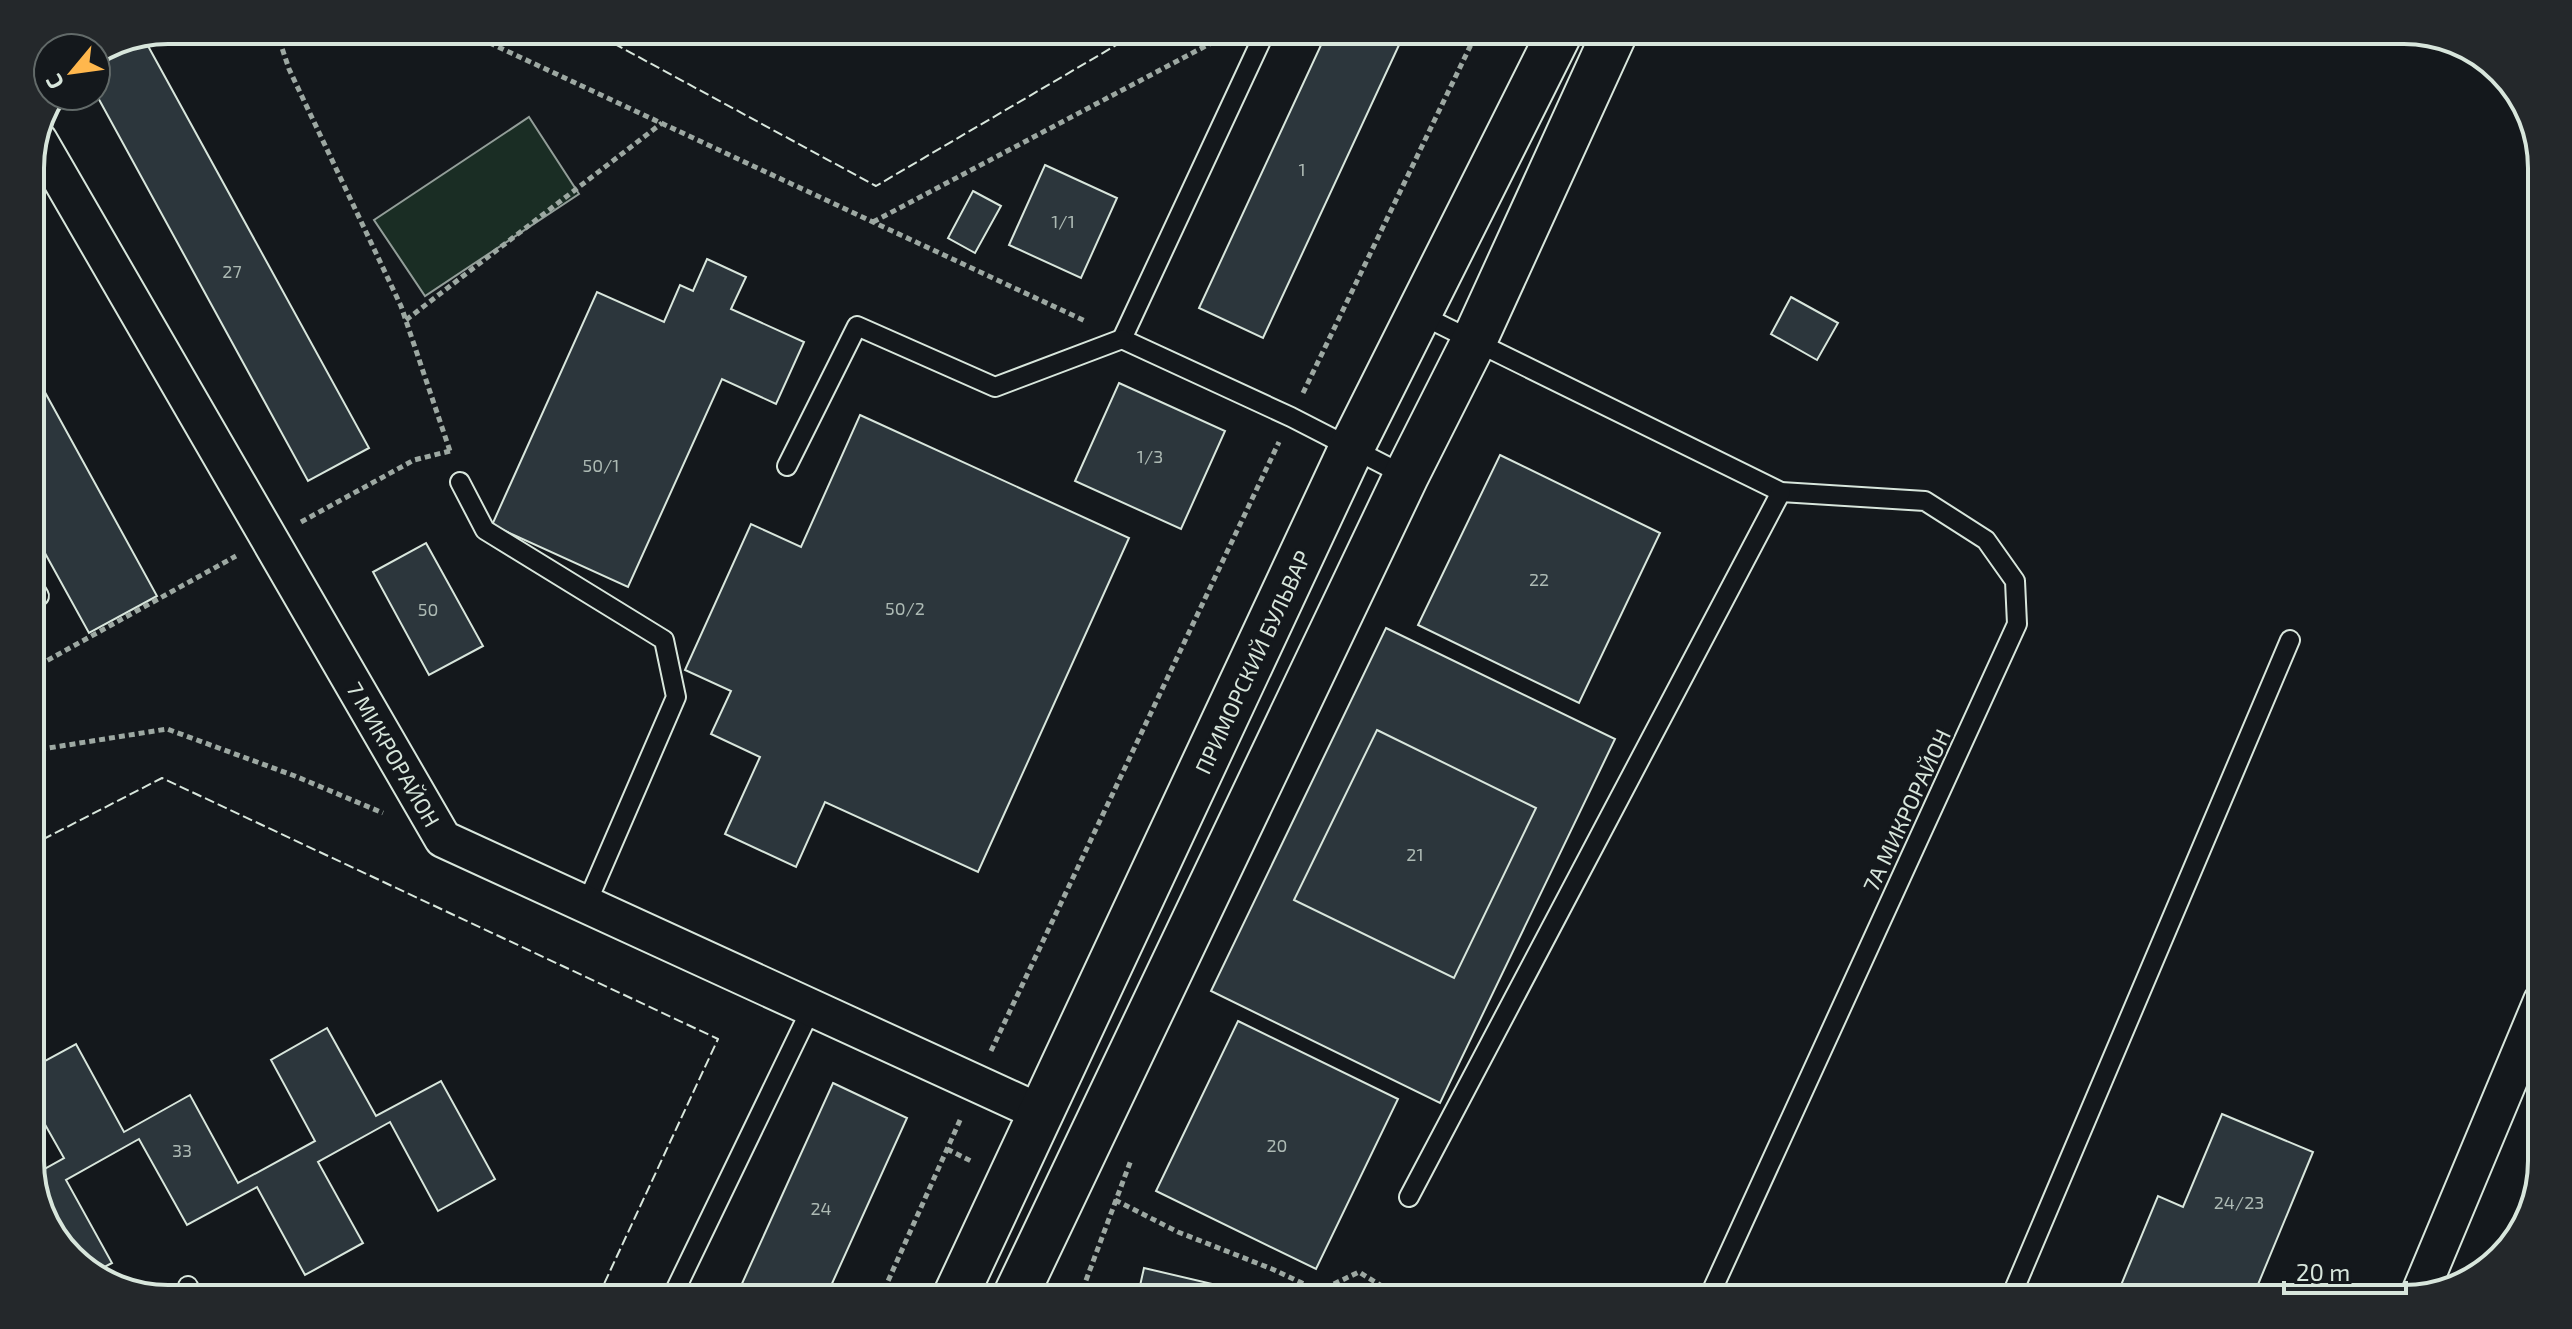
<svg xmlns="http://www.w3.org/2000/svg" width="2572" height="1329" font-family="'Exo 2',sans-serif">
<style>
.green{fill:#1a2d24;stroke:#939e99;stroke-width:2}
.building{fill:#2c363c;stroke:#d8e6dc;stroke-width:2}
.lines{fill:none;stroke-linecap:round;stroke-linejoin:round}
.lane-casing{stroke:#d8e6dc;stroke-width:22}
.street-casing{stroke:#d8e6dc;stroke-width:40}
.secondary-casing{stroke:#d8e6dc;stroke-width:48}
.path{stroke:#9da8a2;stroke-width:5;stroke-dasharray:6 4;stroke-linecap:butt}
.lane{stroke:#14181c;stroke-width:18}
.street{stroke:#14181c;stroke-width:36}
.secondary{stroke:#14181c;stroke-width:44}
.fence{stroke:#d8e6dc;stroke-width:2;stroke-dasharray:10 4;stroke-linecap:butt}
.labels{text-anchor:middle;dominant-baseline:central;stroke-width:6;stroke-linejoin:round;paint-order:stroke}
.number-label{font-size:18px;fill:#adbab4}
.street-label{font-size:22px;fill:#d8e6dc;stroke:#14181c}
.rim{fill:none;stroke:#d8e6dc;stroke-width:4}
</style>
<rect width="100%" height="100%" fill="#14181c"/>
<path class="green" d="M 529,117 L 579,194 L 425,296 L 374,220 Z"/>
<g class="building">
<path d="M 1328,30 L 1406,30 L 1263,338 L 1199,308 Z"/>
<path d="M 142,35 L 369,448 L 308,481 L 96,94 L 96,53 L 116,40 Z"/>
<path d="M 1045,165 L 1117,198 L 1081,278 L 1009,245 Z"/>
<path d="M 973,191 L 1001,206 L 975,253 L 948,238 Z"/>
<path d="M 707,259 L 746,277 L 731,309 L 804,342 L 776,404 L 722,379 L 628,587 L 492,525 L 597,292 L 664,322 L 680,285 L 693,291 Z"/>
<path d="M 1791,297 L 1838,323 L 1817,360 L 1771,334 Z"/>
<path d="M 30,365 L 157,596 L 89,633 L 30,526 Z"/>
<path d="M 1119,383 L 1225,431 L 1181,529 L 1075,481 Z"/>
<path d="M 860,415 L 1129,538 L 978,872 L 825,802 L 796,867 L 725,834 L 760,757 L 711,734 L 731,691 L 685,670 L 751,524 L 801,547 Z"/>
<path d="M 1500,455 L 1660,533 L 1579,703 L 1418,625 Z"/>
<path d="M 426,543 L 483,646 L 429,675 L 373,572 Z"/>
<path d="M 1386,628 L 1615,739 L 1440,1103 L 1211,991 Z"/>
<path d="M 1377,730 L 1536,808 L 1454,978 L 1294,900 Z"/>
<path d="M 1238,1021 L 1398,1099 L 1316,1269 L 1156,1191 Z"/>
<path d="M 327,1028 L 376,1116 L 441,1081 L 495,1179 L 438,1211 L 390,1122 L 318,1162 L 363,1243 L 305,1275 L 257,1187 L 187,1225 L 139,1139 L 66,1180 L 112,1263 L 93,1273 L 53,1237 L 32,1176 L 64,1158 L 30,1098 L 30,1069 L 76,1044 L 124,1132 L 190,1095 L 238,1183 L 315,1141 L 271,1060 Z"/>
<path d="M 833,1083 L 907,1118 L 825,1299 L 735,1299 Z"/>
<path d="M 2222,1114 L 2313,1152 L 2252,1299 L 2140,1299 L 2119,1290 L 2158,1196 L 2183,1207 Z"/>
<path d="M 1144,1268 L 1276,1299 L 1137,1299 Z"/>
</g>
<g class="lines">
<g class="lane-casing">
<g id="lane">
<path d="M 1266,30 L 1122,339 L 1291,417 L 1406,476"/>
<path d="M 1419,314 L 1781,492 L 1925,501 L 1986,540 L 2015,581 L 2017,624 L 1708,1299"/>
<path d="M 787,466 L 857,326 L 995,387 L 1122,339"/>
<path d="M 460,482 L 485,530 L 664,640 L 676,697 L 586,905"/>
<path d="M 30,581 L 39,596"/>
<path d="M 1409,1197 L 1781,492"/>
<path d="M 188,1286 L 193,1299"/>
<path d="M 671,1299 L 811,1009"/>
<path d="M 2010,1299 L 2290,640"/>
</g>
</g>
<g class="street-casing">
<g id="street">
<path d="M 39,141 L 443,839 L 1041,1113"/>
<path d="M 2419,1295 L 2542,1001"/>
</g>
</g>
<g class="secondary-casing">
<g id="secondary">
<path d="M 954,1299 L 1351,449 L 1561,30"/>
<path d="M 1014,1299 L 1406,476 L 1474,341 L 1616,30"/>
</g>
</g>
<g class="path">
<path d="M 276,30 L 289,69 L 401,306 L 451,454"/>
<path d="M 462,30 L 1085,321"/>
<path d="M 873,222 L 1232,32"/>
<path d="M 406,320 L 662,123"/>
<path d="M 1303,393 L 1478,30"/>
<path d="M 301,522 L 414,460 L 450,451"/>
<path d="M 30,670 L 236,556"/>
<path d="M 30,751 L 167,729 L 295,776 L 383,813"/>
<path d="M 991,1051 L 1279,442"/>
<path d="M 947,1149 L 973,1162"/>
<path d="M 1115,1200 L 1178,1232 L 1272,1269 L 1319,1291 L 1359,1272 L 1385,1288 L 1388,1299"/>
<path d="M 880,1299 L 961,1118"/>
<path d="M 1079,1299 L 1131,1160"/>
</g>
<use href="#lane" class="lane"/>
<use href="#street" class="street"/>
<use href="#secondary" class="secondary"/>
<g class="fence">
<path d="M 589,30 L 876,186 L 1142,30"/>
<path d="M 30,846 L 162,778 L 718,1039 L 597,1299"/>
</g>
</g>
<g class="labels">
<g class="number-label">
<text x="1302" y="169">1</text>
<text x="1063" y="221">1/1</text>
<text x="232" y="271">27</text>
<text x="1150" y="456">1/3</text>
<text x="601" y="465">50/1</text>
<text x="1539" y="579">22</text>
<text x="905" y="608">50/2</text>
<text x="428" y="609">50</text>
<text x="1415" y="854">21</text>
<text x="1277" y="1145">20</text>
<text x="182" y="1150">33</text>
<text x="2239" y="1202">24/23</text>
<text x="821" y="1208">24</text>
</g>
<g class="street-label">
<text transform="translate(1252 662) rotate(-65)">ПРИМОРСКИЙ БУЛЬВАР</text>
<text transform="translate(394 754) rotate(60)">7 МИКРОРАЙОН</text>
<text transform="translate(1906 810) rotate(-65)">7А МИКРОРАЙОН</text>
</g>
</g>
<path d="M0 0H2572V1329H0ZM168 44H2404A124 124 0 0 1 2528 168V1161A124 124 0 0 1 2404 1285H168A124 124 0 0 1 44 1161V168A124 124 0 0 1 168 44Z" fill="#24282b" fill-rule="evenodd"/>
<path class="rim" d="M168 44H2404A124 124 0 0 1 2528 168V1161A124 124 0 0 1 2404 1285H168A124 124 0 0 1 44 1161V168A124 124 0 0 1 168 44Z"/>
<g transform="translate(72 72) rotate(241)"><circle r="38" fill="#14181c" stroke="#626a69" stroke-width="2"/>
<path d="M0-6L14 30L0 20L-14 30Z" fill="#ffb74d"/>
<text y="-12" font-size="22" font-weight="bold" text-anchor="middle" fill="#d8e6dc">С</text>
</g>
<path d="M2284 1281v12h122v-12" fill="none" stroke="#d8e6dc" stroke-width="4"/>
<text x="2296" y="1281" font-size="24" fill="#d8e6dc" stroke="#14181c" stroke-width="6" paint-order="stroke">20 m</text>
</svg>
